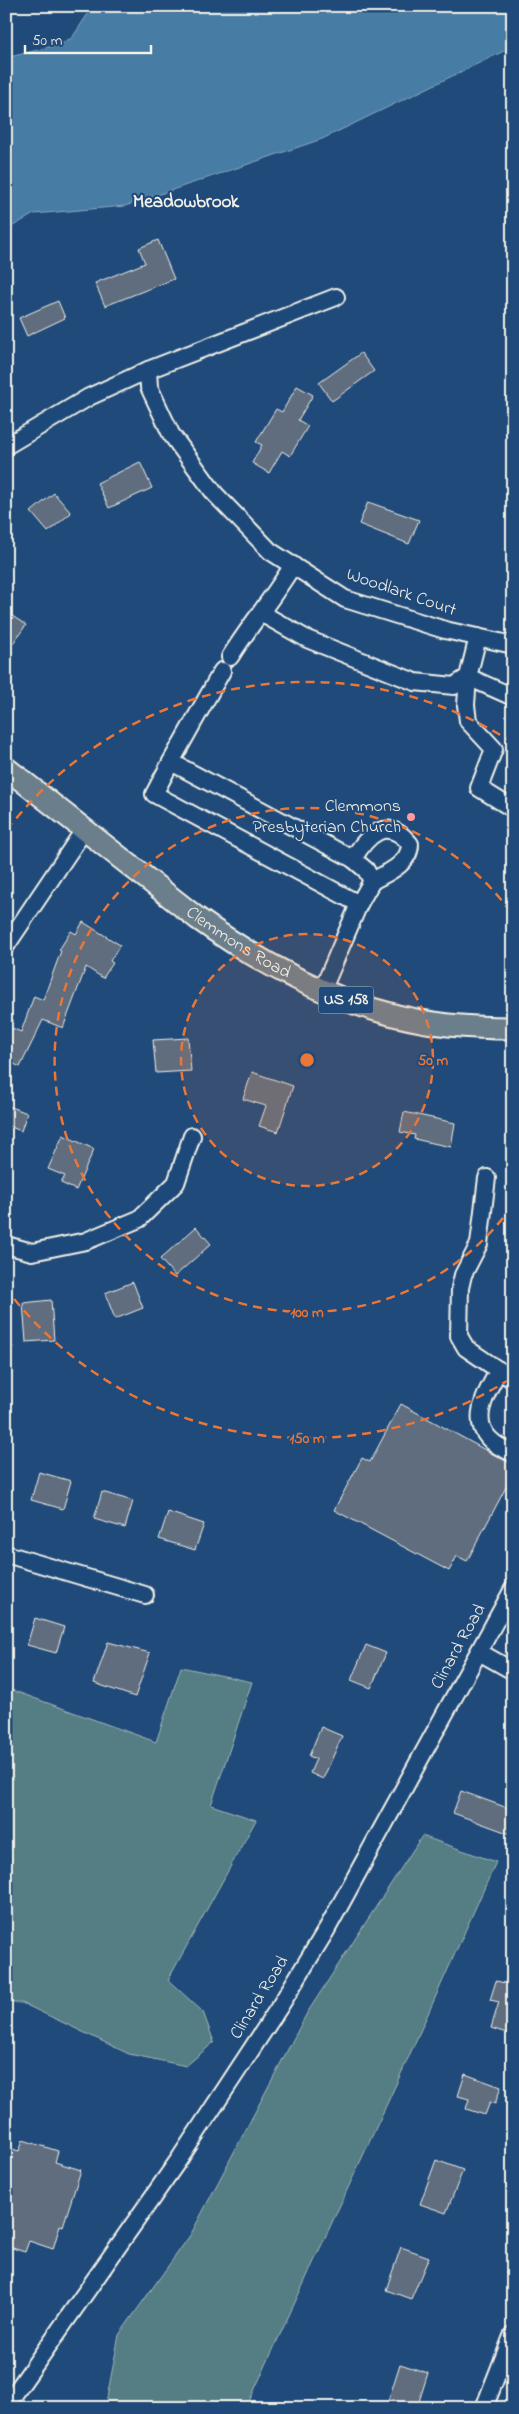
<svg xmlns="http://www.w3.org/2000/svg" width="519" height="2414" font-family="'Indie Flower',sans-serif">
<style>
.green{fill:#547d84;stroke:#a4b7b6}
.water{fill:#477ba4;stroke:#8caabf}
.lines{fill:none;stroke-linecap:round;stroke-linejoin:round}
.stream{stroke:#8caabf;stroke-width:5}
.building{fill:#5f6d7f;stroke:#f4f1e8}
.minor-casing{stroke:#f4f1e8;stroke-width:20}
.major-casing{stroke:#f4f1e8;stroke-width:25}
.minor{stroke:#1f4a7a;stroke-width:16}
.major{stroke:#6b7e8b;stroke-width:21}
.ring{fill:none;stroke:#ea7738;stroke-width:2.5;stroke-dasharray:9 6}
.poi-dot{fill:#ff9aa2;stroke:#1f4a7a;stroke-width:2}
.labels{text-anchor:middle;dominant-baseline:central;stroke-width:4;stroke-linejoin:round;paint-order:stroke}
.shield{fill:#1f4a7a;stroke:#b4bfc7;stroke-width:1}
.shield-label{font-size:16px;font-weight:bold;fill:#f4f1e8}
.street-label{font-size:18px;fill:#f4f1e8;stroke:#1f4a7a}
.poi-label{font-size:18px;fill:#f4f1e8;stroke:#1f4a7a;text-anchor:end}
.neighbourhood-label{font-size:19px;font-weight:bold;fill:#f4f1e8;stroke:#1f4a7a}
.centre{fill:#ea7738;stroke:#1f4a7a;stroke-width:2.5}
.ring-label{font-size:15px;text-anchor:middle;font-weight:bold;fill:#ea7738;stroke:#1f4a7a;stroke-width:4;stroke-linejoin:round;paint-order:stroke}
</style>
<rect width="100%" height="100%" fill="#1f4a7a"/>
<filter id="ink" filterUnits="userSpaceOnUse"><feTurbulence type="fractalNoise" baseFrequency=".02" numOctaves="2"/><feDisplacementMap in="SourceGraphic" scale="10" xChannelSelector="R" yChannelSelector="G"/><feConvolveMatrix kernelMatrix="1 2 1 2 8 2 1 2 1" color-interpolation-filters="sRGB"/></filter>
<g filter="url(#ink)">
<g class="green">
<path d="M 181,1667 L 252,1682 L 211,1805 L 256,1820 L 168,1980 L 203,2012 L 214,2042 L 186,2066 L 129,2054 L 22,2003 L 6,2003 L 6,1688 L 156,1742 Z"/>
<path d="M 422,1836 L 496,1862 L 405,2065 L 246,2408 L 105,2408 L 119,2335 L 191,2234 L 307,2013 Z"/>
</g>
<path class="water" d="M 93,6 L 513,6 L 513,49 L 506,50 L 322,139 L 125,206 L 34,214 L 6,230 L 6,58 L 57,45 L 72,38 Z"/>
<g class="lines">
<path class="stream" d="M 6,1350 L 11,1347"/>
</g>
<g class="building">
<path d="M 158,240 L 174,279 L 105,306 L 95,283 L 145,263 L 139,248 Z"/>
<path d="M 58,301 L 65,318 L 27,336 L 19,318 Z"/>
<path d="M 361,353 L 374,371 L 332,401 L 319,383 Z"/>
<path d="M 297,386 L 313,395 L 298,420 L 308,426 L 290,456 L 282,451 L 269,473 L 252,463 L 262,445 L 256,442 L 276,409 L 282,412 Z"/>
<path d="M 140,462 L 152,488 L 109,508 L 97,483 Z"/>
<path d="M 54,493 L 71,513 L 48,532 L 31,512 Z"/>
<path d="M 368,502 L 419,520 L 409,544 L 359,524 Z"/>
<path d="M 6,612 L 26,625 L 6,653 Z"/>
<path d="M 83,922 L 120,945 L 110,961 L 113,963 L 103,978 L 86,967 L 63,1028 L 43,1020 L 20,1067 L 6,1060 L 6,1040 L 12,1028 L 21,1032 L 34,996 L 43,1000 L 61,951 L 59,950 L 71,931 L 76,934 Z"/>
<path d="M 188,1038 L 191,1071 L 156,1073 L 153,1040 Z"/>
<path d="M 252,1072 L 293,1086 L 278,1132 L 259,1126 L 266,1106 L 243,1099 Z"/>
<path d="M 6,1105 L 27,1113 L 21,1131 L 6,1125 Z"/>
<path d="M 404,1112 L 455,1123 L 451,1147 L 414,1139 L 415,1135 L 400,1132 Z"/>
<path d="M 63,1135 L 94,1149 L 76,1190 L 61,1183 L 65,1176 L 48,1169 Z"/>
<path d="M 196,1227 L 211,1244 L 175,1276 L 160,1259 Z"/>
<path d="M 133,1282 L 143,1308 L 115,1319 L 105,1293 Z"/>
<path d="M 51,1300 L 54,1340 L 26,1342 L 23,1303 Z"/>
<path d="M 401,1404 L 513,1465 L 513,1474 L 467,1561 L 457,1556 L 449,1571 L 334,1510 L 362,1458 L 370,1462 Z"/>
<path d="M 39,1472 L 71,1481 L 63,1509 L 31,1500 Z"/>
<path d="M 102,1492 L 133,1501 L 125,1528 L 94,1519 Z"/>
<path d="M 168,1512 L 204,1524 L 195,1550 L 159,1539 Z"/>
<path d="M 35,1618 L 64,1627 L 56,1653 L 27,1645 Z"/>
<path d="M 108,1642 L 150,1653 L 135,1697 L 94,1683 Z"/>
<path d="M 366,1645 L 386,1653 L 371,1688 L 351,1680 Z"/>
<path d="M 321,1727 L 342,1736 L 323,1779 L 310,1773 L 316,1759 L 309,1756 Z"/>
<path d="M 461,1791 L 513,1810 L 513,1835 L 453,1813 Z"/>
<path d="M 510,1968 L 513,1968 L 513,2035 L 491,2028 L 499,2002 L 490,2000 L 496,1981 L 505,1983 Z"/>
<path d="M 465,2074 L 501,2087 L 495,2104 L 490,2102 L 485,2115 L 466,2109 L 469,2099 L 458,2096 Z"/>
<path d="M 23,2140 L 58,2151 L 55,2162 L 81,2170 L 63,2226 L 60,2225 L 53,2249 L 29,2241 L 25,2252 L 6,2246 L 6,2147 L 19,2151 Z"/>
<path d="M 436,2160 L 463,2170 L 446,2213 L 420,2204 Z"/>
<path d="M 401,2247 L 429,2257 L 411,2299 L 386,2290 Z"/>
<path d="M 400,2364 L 428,2373 L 417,2408 L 386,2408 Z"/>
</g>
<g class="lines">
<g class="minor-casing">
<g id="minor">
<path d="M 148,370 L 149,387 L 171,434 L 215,494 L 270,551 L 345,599 L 445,630 L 513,645"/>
<path d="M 6,446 L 89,397 L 148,370 L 336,297"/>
<path d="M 261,613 L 307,639 L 415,682 L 454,686 L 468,677 L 478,637"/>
<path d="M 230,657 C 250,625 273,598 293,565"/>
<path d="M 222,671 L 171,762 L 353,859 L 366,870 L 372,881 L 359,904 L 322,991"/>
<path d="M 513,697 L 468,677 L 466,705 L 468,721 L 494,749 L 479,788 L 513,809"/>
<path d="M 171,762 L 154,794 L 359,904"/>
<path d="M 353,859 C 367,835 387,815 410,844 C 410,864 387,873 372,881"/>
<path d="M 6,946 L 84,830"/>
<path d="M 487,1178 L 479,1244 L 463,1275 L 460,1288 L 459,1336 L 466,1348 L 513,1380"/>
<path d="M 6,1245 L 32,1252 L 86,1241 L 139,1219 L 176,1183 L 192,1136"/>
<path d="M 499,1370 C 479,1404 465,1435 513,1453"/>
<path d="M 6,1554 L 145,1595"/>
<path d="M 479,1652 L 513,1671"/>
<path d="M 6,2406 L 180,2158 L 280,2006 L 327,1929 L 513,1589"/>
<path d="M 484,2408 L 513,2334"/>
</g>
</g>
<g class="major-casing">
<g id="major">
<path id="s1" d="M 6,768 L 197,918 C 271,971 356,1015 448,1025 C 469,1027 491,1028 513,1028"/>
</g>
</g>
<use href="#minor" class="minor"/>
<use href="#major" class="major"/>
</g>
</g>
<circle cx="307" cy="1060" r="126" fill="#ea7738" fill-opacity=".12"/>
<g class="ring">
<circle cx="307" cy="1060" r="126"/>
<path d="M512 1206A252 252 0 1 1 512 914"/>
<path d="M510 1379A378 378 0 0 1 7 1290M7 830A378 378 0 0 1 510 741"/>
</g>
<circle class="poi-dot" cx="411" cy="817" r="5"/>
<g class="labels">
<rect class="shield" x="318.5" y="986.5" width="55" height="27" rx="4"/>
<g class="shield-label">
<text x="346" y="1000">US 158</text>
</g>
<g class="street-label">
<text transform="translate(401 593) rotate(19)">Woodlark Court</text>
<text stroke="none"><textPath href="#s1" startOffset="291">Clemmons Road</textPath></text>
<text transform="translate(459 1647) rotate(-61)">Clinard Road</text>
<text transform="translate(260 1998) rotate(-58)">Clinard Road</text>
</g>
<g class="poi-label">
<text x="401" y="807">Clemmons<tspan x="401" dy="21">Presbyterian Church</tspan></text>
</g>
<g class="neighbourhood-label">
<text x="186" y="202">Meadowbrook</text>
</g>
</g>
<circle cx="307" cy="1060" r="8" class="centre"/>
<g class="ring-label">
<text x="433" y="1065">50 m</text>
<text x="307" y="1317">100 m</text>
<text x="307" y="1443">150 m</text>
</g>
<rect width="519" height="2414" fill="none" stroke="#1f4a7a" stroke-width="25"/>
<rect x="12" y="12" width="494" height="2389" fill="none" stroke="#f4f1e8" stroke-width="2" filter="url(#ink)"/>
<path d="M25 45v8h126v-8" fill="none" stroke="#f4f1e8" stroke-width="2.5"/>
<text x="32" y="45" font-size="15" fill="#f4f1e8" stroke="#1f4a7a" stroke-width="4" paint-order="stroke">50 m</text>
</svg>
